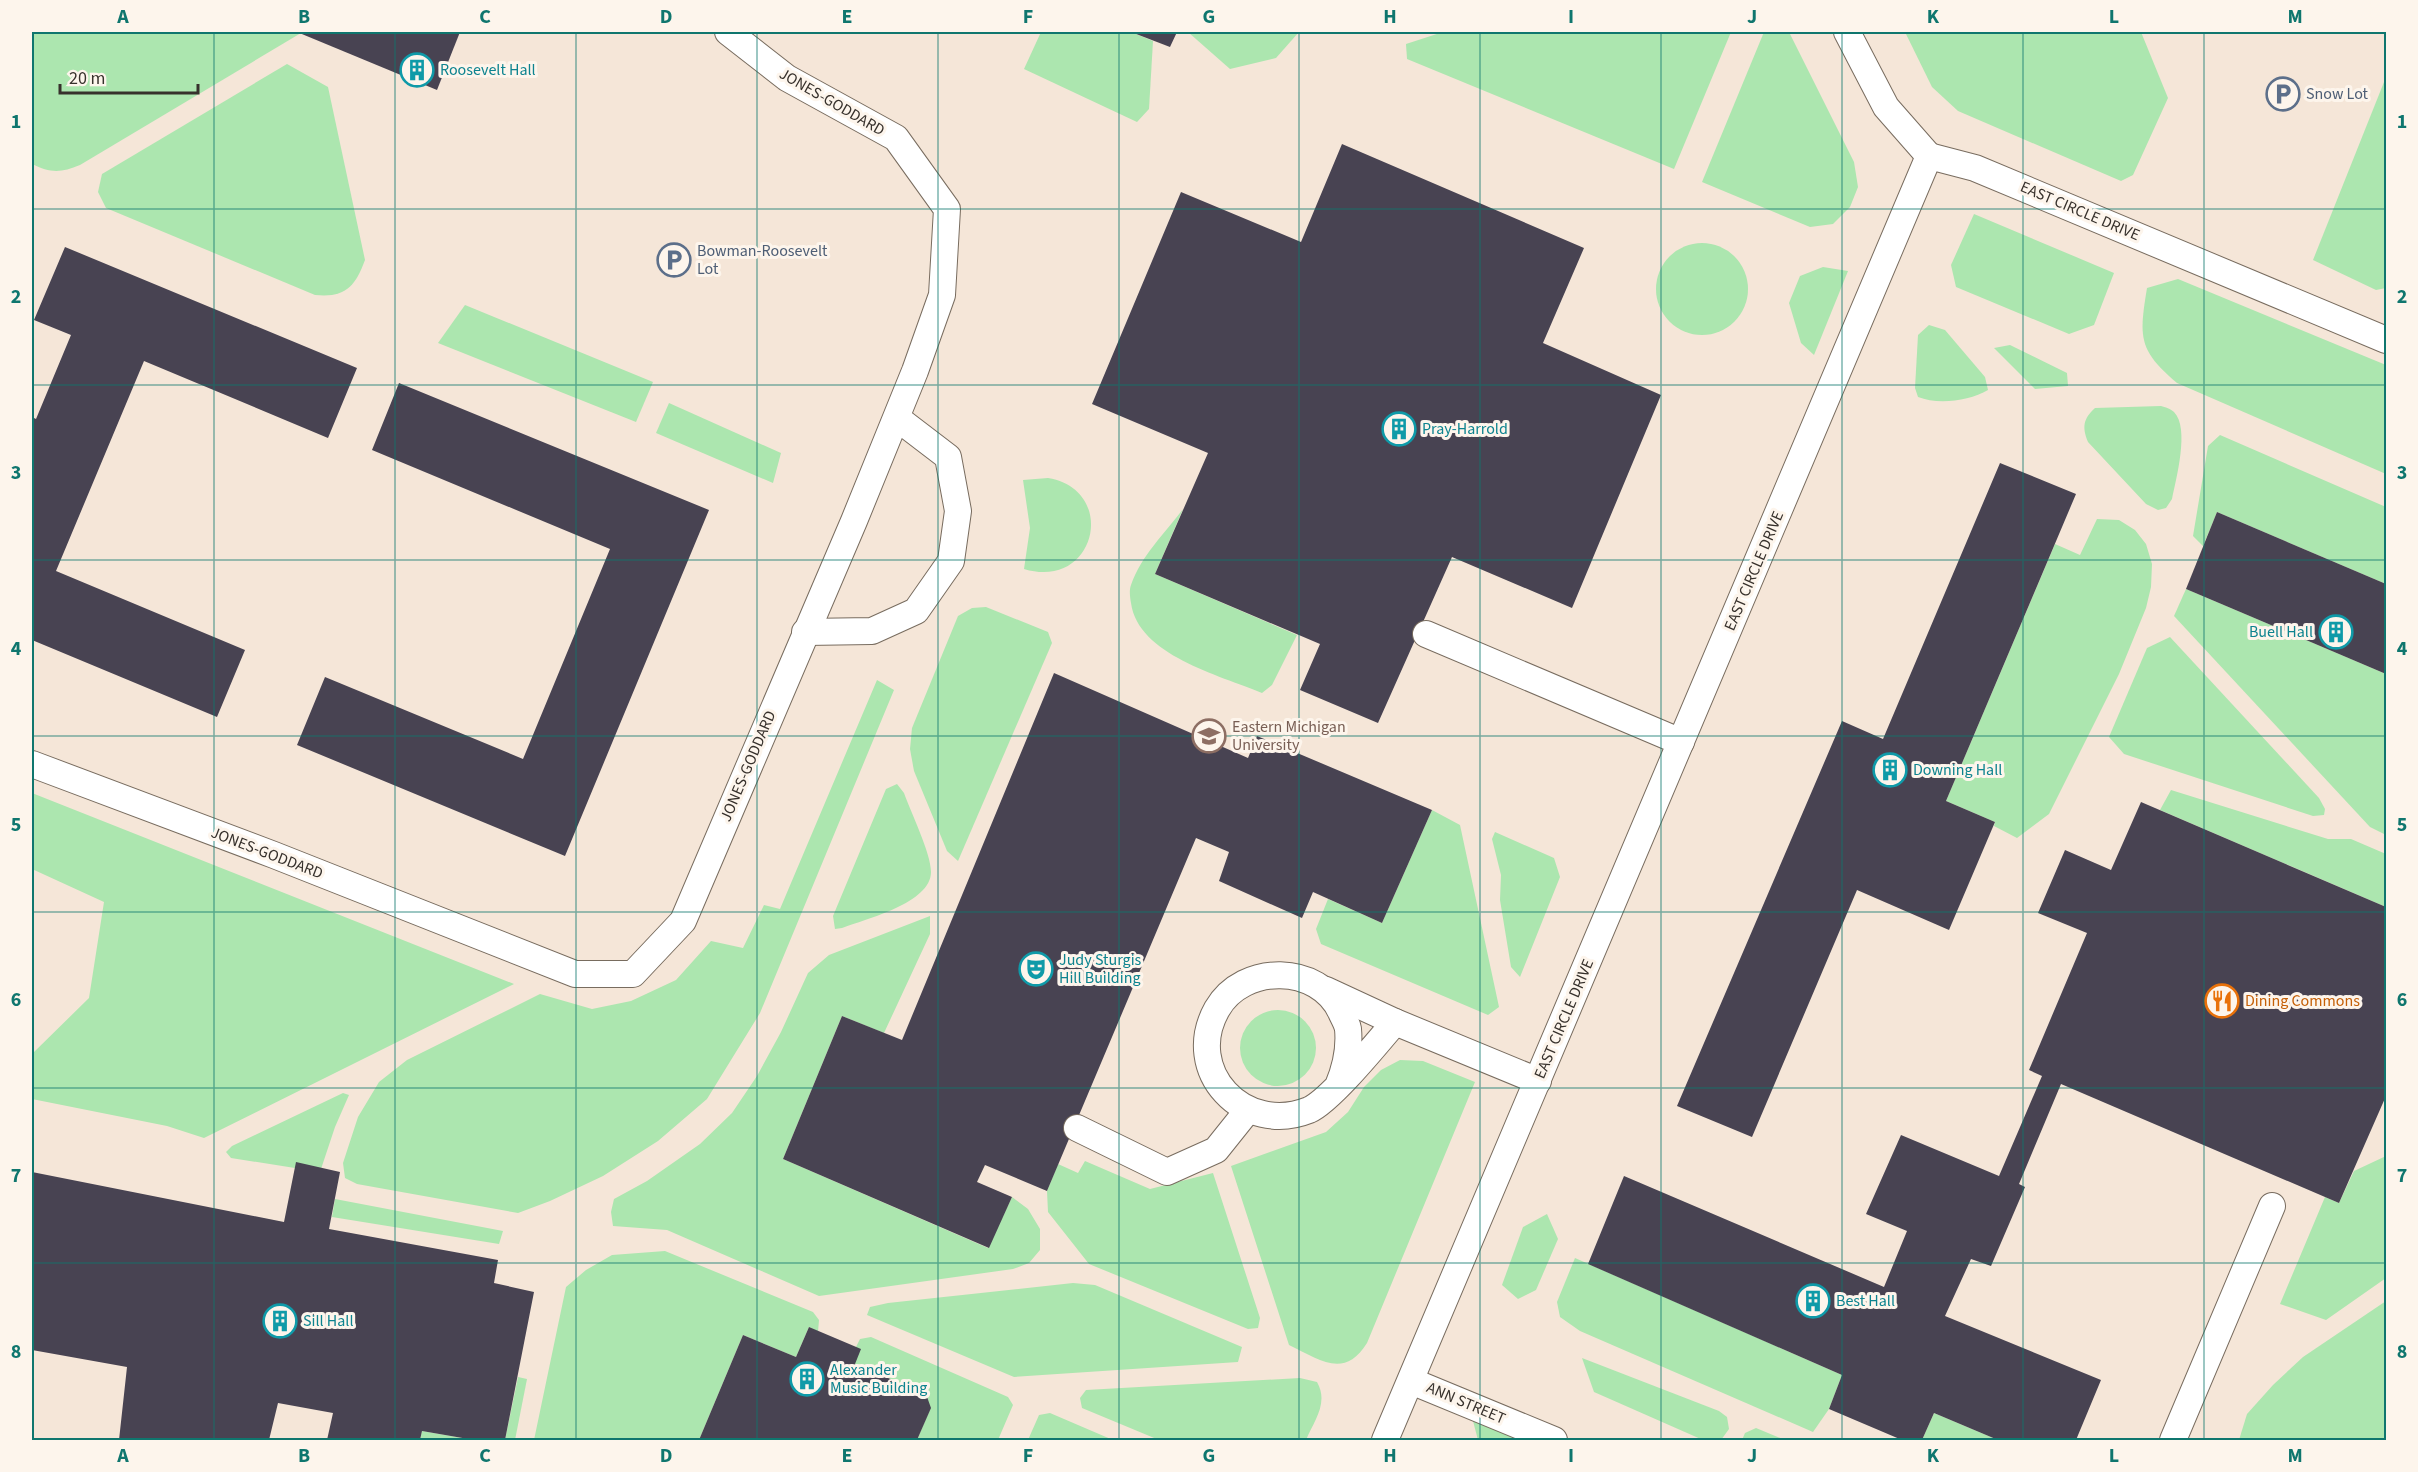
<svg xmlns="http://www.w3.org/2000/svg" width="2418" height="1472" font-family="'Source Sans 3',sans-serif">
<style>
.green{fill:#ace6af}
.building{fill:#484352}
.lines{fill:none;stroke-linecap:round;stroke-linejoin:round}
.service-casing{stroke:#786c5f;stroke-width:28}
.service{stroke:#fff;stroke-width:26}
.grid{fill:none;stroke:#0f766e;stroke-width:1.5;stroke-opacity:0.55}
.labels{text-anchor:middle;dominant-baseline:central;stroke-width:6;stroke-linejoin:round;paint-order:stroke}
.culture-label{font-size:16px;fill:#0d838f;stroke:#fdf5ec;text-anchor:start}
.service-label{font-size:16px;fill:#4e5e75;stroke:#fdf5ec;text-anchor:start}
.street-label{font-size:16px;fill:#37312c;stroke:#fdf5ec}
.education-label{font-size:16px;fill:#785e54;stroke:#fdf5ec;text-anchor:start}
.food-label{font-size:16px;fill:#c56008;stroke:#fdf5ec;text-anchor:start}
.neatline{fill:none;stroke:#0f766e;stroke-width:2}
.grid-label{font-size:20px;text-anchor:middle;font-weight:bold;fill:#0f766e}
</style>
<rect width="100%" height="100%" fill="#f5e6d8"/>
<g class="green">
<path d="M 32,32 L 297,32 L 301,33 L 80,165 C 61,173 50,173 32,164 Z"/>
<path d="M 1041,32 L 1131,32 L 1153,41 L 1149,109 L 1137,122 L 1024,69 Z"/>
<path d="M 1188,32 L 1299,32 L 1276,58 L 1230,69 Z"/>
<path d="M 1443,32 L 1731,32 L 1674,169 L 1407,59 L 1406,44 Z"/>
<path d="M 1764,32 L 1789,32 L 1854,162 L 1858,187 L 1850,207 L 1833,224 L 1810,227 L 1702,182 Z"/>
<path d="M 1905,32 L 2141,32 L 2168,98 L 2133,175 L 2121,181 L 1958,111 L 1932,87 Z"/>
<path d="M 287,64 L 328,87 L 365,260 C 355,287 345,298 315,295 L 106,208 L 98,192 L 102,174 Z"/>
<path d="M 2386,77 L 2386,288 L 2376,290 L 2313,260 Z"/>
<path d="M 1974,214 L 2114,273 L 2094,325 L 2069,334 L 1956,287 L 1951,265 Z"/>
<circle cx="1702" cy="289" r="46"/>
<path d="M 1823,267 L 1848,271 L 1814,355 L 1801,343 L 1789,303 L 1800,276 Z"/>
<path d="M 2178,279 L 2386,365 L 2386,474 L 2177,383 C 2138,350 2139,337 2147,288 Z"/>
<path d="M 465,305 L 653,382 L 636,422 L 438,343 Z"/>
<path d="M 1929,325 L 1945,330 L 1985,377 L 1988,390 C 1969,401 1938,405 1918,397 L 1915,388 L 1918,335 Z"/>
<path d="M 2010,345 L 2067,373 L 2068,386 L 2035,389 L 1994,348 Z"/>
<path d="M 669,403 L 781,453 L 773,483 L 656,433 Z"/>
<path d="M 2161,406 C 2165,407 2171,409 2174,412 C 2190,428 2176,479 2172,499 L 2166,508 L 2158,510 L 2146,504 L 2088,442 C 2082,427 2083,419 2095,408 Z"/>
<path d="M 2220,435 L 2386,507 L 2386,584 L 2217,512 L 2203,546 L 2193,536 L 2208,446 Z"/>
<path d="M 1048,478 C 1119,490 1096,591 1024,569 L 1030,528 L 1023,480 Z"/>
<path d="M 1183,509 L 1155,574 L 1297,635 L 1272,685 L 1262,693 C 1219,675 1138,655 1131,603 C 1130,597 1129,590 1131,585 C 1141,556 1165,533 1183,509 Z"/>
<path d="M 2097,519 L 2119,520 L 2135,530 L 2146,544 L 2152,564 L 2151,587 L 2146,608 L 2119,674 L 2049,814 L 2017,838 L 1994,826 L 1995,822 L 1946,801 L 2055,544 L 2080,555 Z"/>
<path d="M 2186,589 L 2386,674 L 2386,835 L 2370,827 L 2174,616 Z"/>
<path d="M 986,607 L 1048,632 L 1052,643 L 958,861 L 947,851 L 914,771 L 910,749 L 912,728 L 958,616 L 972,608 Z"/>
<path d="M 2170,637 L 2319,798 L 2325,809 L 2324,815 L 2313,816 L 2124,754 L 2109,737 L 2147,648 Z"/>
<path d="M 877,680 L 894,690 L 760,1013 L 707,1099 L 658,1141 L 603,1176 L 550,1201 L 518,1213 L 357,1184 L 345,1178 L 343,1163 L 358,1117 L 379,1082 L 407,1060 L 540,994 L 592,1009 L 631,1001 L 676,980 L 711,941 L 743,948 L 764,905 L 780,909 Z"/>
<path d="M 897,784 L 904,793 C 911,813 931,853 931,872 C 931,903 866,919 842,928 L 835,929 L 833,916 L 886,789 Z"/>
<path d="M 2171,790 L 2328,839 L 2351,839 L 2386,854 L 2386,907 L 2160,810 Z"/>
<path d="M 32,793 L 514,984 L 204,1138 L 167,1126 L 32,1099 L 32,1054 L 89,998 L 104,902 L 32,869 Z"/>
<path d="M 1432,810 L 1460,825 L 1499,1007 L 1488,1015 L 1321,944 L 1316,929 L 1328,899 L 1382,923 Z"/>
<path d="M 1495,832 L 1554,858 L 1560,877 L 1520,977 L 1511,967 L 1500,900 L 1501,875 L 1492,839 Z"/>
<path d="M 930,916 L 930,934 L 884,1033 L 842,1016 L 783,1159 L 988,1248 L 1012,1197 L 1028,1209 L 1040,1229 L 1040,1250 L 1029,1263 L 1013,1269 L 819,1296 L 667,1230 L 613,1226 L 611,1212 L 614,1199 L 647,1181 L 700,1144 L 732,1113 L 757,1076 L 781,1032 L 808,973 L 829,955 Z"/>
<circle cx="1278" cy="1048" r="38"/>
<path d="M 1400,1060 L 1423,1061 L 1475,1082 L 1367,1343 C 1344,1380 1319,1359 1289,1345 L 1231,1166 L 1326,1132 L 1348,1112 L 1364,1087 L 1381,1070 Z"/>
<path d="M 343,1093 L 349,1095 L 335,1127 L 320,1172 L 231,1158 L 226,1152 L 232,1146 Z"/>
<path d="M 2386,1156 L 2386,1278 L 2326,1320 L 2280,1304 L 2325,1197 L 2339,1203 L 2354,1171 Z"/>
<path d="M 1085,1161 L 1150,1189 L 1213,1173 L 1260,1318 L 1258,1328 L 1248,1329 L 1089,1264 L 1048,1212 L 1047,1191 L 1058,1164 L 1078,1173 Z"/>
<path d="M 335,1199 L 503,1231 L 499,1244 L 332,1217 Z"/>
<path d="M 1547,1214 L 1558,1239 L 1536,1290 L 1518,1299 L 1502,1285 L 1523,1227 Z"/>
<path d="M 665,1251 L 813,1312 L 819,1320 L 818,1332 L 809,1327 L 796,1357 L 743,1335 L 699,1440 L 534,1440 L 566,1287 L 586,1270 L 612,1255 Z"/>
<path d="M 1575,1258 L 1842,1375 L 1829,1409 L 1813,1432 L 1580,1331 L 1560,1317 L 1557,1302 Z"/>
<path d="M 1073,1283 L 1095,1285 L 1242,1347 L 1238,1362 L 1014,1377 L 867,1315 L 870,1307 L 888,1303 Z"/>
<path d="M 2386,1301 L 2386,1440 L 2239,1440 L 2247,1414 L 2273,1385 L 2303,1357 Z"/>
<path d="M 871,1337 L 1008,1397 L 1013,1405 L 998,1440 L 917,1440 L 930,1409 L 926,1394 L 855,1364 L 856,1347 L 860,1339 Z"/>
<path d="M 1582,1358 L 1719,1411 L 1727,1417 L 1729,1429 L 1721,1440 L 1703,1440 L 1594,1392 Z"/>
<path d="M 518,1377 L 527,1379 L 515,1440 L 505,1440 Z"/>
<path d="M 1300,1378 L 1317,1382 C 1329,1403 1314,1421 1306,1440 L 1159,1440 L 1082,1408 L 1080,1398 L 1086,1390 Z"/>
<path d="M 1050,1413 L 1113,1440 L 1028,1440 L 1039,1415 Z"/>
<path d="M 1934,1413 L 1998,1440 L 1922,1440 Z"/>
<path d="M 1473,1421 L 1520,1440 L 1478,1440 Z"/>
<path d="M 1756,1428 L 1785,1440 L 1742,1440 L 1745,1433 Z"/>
<path d="M 422,1431 L 474,1440 L 420,1440 Z"/>
</g>
<g class="building">
<path d="M 297,32 L 460,32 L 437,90 Z"/>
<path d="M 1131,32 L 1177,32 L 1170,47 Z"/>
<path d="M 1342,144 L 1584,248 L 1543,343 L 1661,395 L 1572,608 L 1452,557 L 1378,723 L 1300,690 L 1320,644 L 1155,574 L 1208,453 L 1092,404 L 1181,192 L 1301,242 Z"/>
<path d="M 65,247 L 357,368 L 328,438 L 144,361 L 56,571 L 245,650 L 217,717 L 32,640 L 32,417 L 36,419 L 71,335 L 34,320 Z"/>
<path d="M 399,383 L 709,510 L 565,856 L 297,745 L 325,677 L 523,759 L 610,549 L 372,450 Z"/>
<path d="M 2000,463 L 2076,494 L 1946,801 L 1995,822 L 1949,930 L 1857,890 L 1752,1137 L 1677,1106 L 1842,721 L 1883,739 Z"/>
<path d="M 2217,512 L 2386,584 L 2386,674 L 2186,589 Z"/>
<path d="M 1054,673 L 1248,758 L 1257,736 L 1432,810 L 1382,923 L 1313,892 L 1302,918 L 1219,881 L 1229,852 L 1196,838 L 1047,1191 L 985,1165 L 977,1182 L 1012,1197 L 989,1248 L 783,1159 L 842,1016 L 902,1040 Z"/>
<path d="M 2141,802 L 2386,907 L 2386,1096 L 2339,1203 L 2061,1084 L 2019,1184 L 2025,1187 L 1991,1266 L 1971,1259 L 1945,1316 L 2101,1380 L 2076,1440 L 1998,1440 L 1934,1413 L 1922,1440 L 1902,1440 L 1829,1409 L 1842,1375 L 1588,1264 L 1624,1176 L 1884,1287 L 1907,1231 L 1866,1214 L 1901,1135 L 1999,1176 L 2042,1076 L 2029,1070 L 2087,933 L 2038,913 L 2065,850 L 2111,870 Z"/>
<path d="M 296,1162 L 340,1172 L 329,1229 L 498,1260 L 494,1283 L 534,1292 L 505,1440 L 474,1440 L 422,1431 L 420,1440 L 327,1440 L 333,1413 L 278,1403 L 269,1440 L 119,1440 L 127,1367 L 32,1350 L 32,1172 L 284,1222 Z"/>
<path d="M 809,1327 L 861,1349 L 855,1364 L 926,1394 L 931,1408 L 917,1440 L 699,1440 L 743,1335 L 796,1357 Z"/>
</g>
<g class="lines">
<g class="service-casing">
<g id="service">
<path d="M 1847,32 L 1886,107 L 1929,156"/>
<path d="M 1929,156 L 1975,168 L 2386,340"/>
<path d="M 805,632 L 872,631 L 916,611 L 951,561 L 958,511 L 948,457 L 897,418"/>
<path d="M 1426,634 L 1681,742"/>
<path d="M 32,764 L 274,855 L 575,974 L 633,974 L 683,921 L 854,521 L 915,371 L 942,295 L 947,209 L 896,138 L 787,78 L 728,32"/>
<path d="M 1326,990 L 1395,1022 L 1538,1081"/>
<path d="M 1338,1086 C 1346,1067 1350,1050 1348,1029 C 1347,1023 1343,1017 1341,1012 C 1319,964 1243,963 1217,1009 C 1182,1071 1244,1136 1309,1110 C 1330,1101 1378,1042 1395,1022"/>
<path d="M 1077,1128 L 1167,1172 L 1216,1150 L 1248,1110"/>
<path d="M 1411,1381 L 1554,1440"/>
<path d="M 1385,1440 L 1929,156"/>
<path d="M 2173,1440 L 2272,1206"/>
</g>
</g>
<use href="#service" class="service"/>
</g>
<path class="grid" d="M 214,32 L 214,1440M 395,32 L 395,1440M 576,32 L 576,1440M 757,32 L 757,1440M 938,32 L 938,1440M 1119,32 L 1119,1440M 1299,32 L 1299,1440M 1480,32 L 1480,1440M 1661,32 L 1661,1440M 1842,32 L 1842,1440M 2023,32 L 2023,1440M 2204,32 L 2204,1440M 32,209 L 2386,209M 32,385 L 2386,385M 32,560 L 2386,560M 32,736 L 2386,736M 32,912 L 2386,912M 32,1088 L 2386,1088M 32,1263 L 2386,1263"/>
<defs>
<g id="building-ring" transform="scale(1.725)"><circle r="9.5" fill="#fdf5ec" stroke="#0f9aa8" stroke-width="1.5"/><path d="M-4-6H4V6H1V3H-1V6H-4ZM-2.5-4.3h1.7v1.8h-1.7ZM.8-4.3h1.7v1.8H.8ZM-2.5-1h1.7V.8h-1.7ZM.8-1h1.7V.8H.8Z" fill="#0f9aa8"/></g>
<g id="parking-ring" transform="scale(1.725)"><circle r="9.5" fill="#fdf5ec" stroke="#5c6f8a" stroke-width="1.5"/><path d="M-3.5-5.5H1a3.5 3.5 0 0 1 0 7H-1V5.5H-3.5ZM-1-3.4V-.6H.8a1.4 1.4 0 0 0 0-2.8Z" fill="#5c6f8a"/></g>
<g id="university-ring" transform="scale(1.725)"><circle r="9.5" fill="#fdf5ec" stroke="#8d6e63" stroke-width="1.5"/><path d="M0-5L7-2L0 1L-7-2ZM-4 1L0 2.5L4 1V4Q0 6-4 4Z" fill="#8d6e63"/></g>
<g id="theatre-ring" transform="scale(1.725)"><circle r="9.5" fill="#fdf5ec" stroke="#0f9aa8" stroke-width="1.5"/><path d="M-5-5.5Q0-4 5-5.5V0Q5 5 0 6Q-5 5-5 0ZM-3.3-2.5H-1v1.5H-3.3ZM1-2.5H3.3v1.5H1ZM-2.8 1Q0 5.5 2.8 1Z" fill="#0f9aa8"/></g>
<g id="restaurant-ring" transform="scale(1.725)"><circle r="9.5" fill="#fdf5ec" stroke="#e8710a" stroke-width="1.5"/><path d="M-5-6h1v4h1v-4h1v4h1v-4h1v5L-1.5 .5V6h-2V.5L-5-1ZM5-6V6H3V1.5H1.5Q1.5-4 5-6Z" fill="#e8710a"/></g>
</defs>
<g fill-rule="evenodd">
<use href="#building-ring" x="417" y="70"/>
<use href="#parking-ring" x="2283" y="94"/>
<use href="#parking-ring" x="674" y="260"/>
<use href="#building-ring" x="1399" y="429"/>
<use href="#building-ring" x="2336" y="632"/>
<use href="#university-ring" x="1209" y="736"/>
<use href="#building-ring" x="1890" y="770"/>
<use href="#theatre-ring" x="1036" y="969"/>
<use href="#restaurant-ring" x="2222" y="1001"/>
<use href="#building-ring" x="1813" y="1301"/>
<use href="#building-ring" x="280" y="1321"/>
<use href="#building-ring" x="807" y="1379"/>
</g>
<g class="labels">
<g class="culture-label">
<text x="440" y="70">Roosevelt Hall</text>
<text x="1422" y="429">Pray-Harrold</text>
<text x="2313" y="632" text-anchor="end">Buell Hall</text>
<text x="1913" y="770">Downing Hall</text>
<text x="1059" y="960">Judy Sturgis<tspan x="1059" dy="18">Hill Building</tspan></text>
<text x="1836" y="1301">Best Hall</text>
<text x="303" y="1321">Sill Hall</text>
<text x="830" y="1370">Alexander<tspan x="830" dy="18">Music Building</tspan></text>
</g>
<g class="service-label">
<text x="2306" y="94">Snow Lot</text>
<text x="697" y="251">Bowman-Roosevelt<tspan x="697" dy="18">Lot</tspan></text>
</g>
<g class="street-label">
<text transform="translate(832 102) rotate(30)">JONES-GODDARD</text>
<text transform="translate(2080 211) rotate(23)">EAST CIRCLE DRIVE</text>
<text transform="translate(1754 571) rotate(-67)">EAST CIRCLE DRIVE</text>
<text transform="translate(748 766) rotate(-67)">JONES-GODDARD</text>
<text transform="translate(267 853) rotate(21)">JONES-GODDARD</text>
<text transform="translate(1564 1019) rotate(-67)">EAST CIRCLE DRIVE</text>
<text transform="translate(1466 1403) rotate(23)">ANN STREET</text>
</g>
<g class="education-label">
<text x="1232" y="727">Eastern Michigan<tspan x="1232" dy="18">University</tspan></text>
</g>
<g class="food-label">
<text x="2245" y="1001">Dining Commons</text>
</g>
</g>
<rect width="2418" height="1472" fill="none" stroke="#fdf5ec" stroke-width="66"/>
<path d="M60 84v9h138v-9" fill="none" stroke="#37312c" stroke-width="3"/>
<text x="69" y="84" font-size="18" fill="#37312c" stroke="#fdf5ec" stroke-width="4.5" paint-order="stroke">20 m</text>
<rect x="33" y="33" width="2352" height="1406" class="neatline"/>
<g class="grid-label">
<text x="123" y="23">A</text>
<text x="304" y="23">B</text>
<text x="485" y="23">C</text>
<text x="666" y="23">D</text>
<text x="847" y="23">E</text>
<text x="1028" y="23">F</text>
<text x="1209" y="23">G</text>
<text x="1390" y="23">H</text>
<text x="1571" y="23">I</text>
<text x="1752" y="23">J</text>
<text x="1933" y="23">K</text>
<text x="2114" y="23">L</text>
<text x="2295" y="23">M</text>
<text x="16" y="128">1</text>
<text x="2402" y="128">1</text>
<text x="16" y="303">2</text>
<text x="2402" y="303">2</text>
<text x="16" y="479">3</text>
<text x="2402" y="479">3</text>
<text x="16" y="655">4</text>
<text x="2402" y="655">4</text>
<text x="16" y="831">5</text>
<text x="2402" y="831">5</text>
<text x="16" y="1006">6</text>
<text x="2402" y="1006">6</text>
<text x="16" y="1182">7</text>
<text x="2402" y="1182">7</text>
<text x="16" y="1358">8</text>
<text x="2402" y="1358">8</text>
<text x="123" y="1462">A</text>
<text x="304" y="1462">B</text>
<text x="485" y="1462">C</text>
<text x="666" y="1462">D</text>
<text x="847" y="1462">E</text>
<text x="1028" y="1462">F</text>
<text x="1209" y="1462">G</text>
<text x="1390" y="1462">H</text>
<text x="1571" y="1462">I</text>
<text x="1752" y="1462">J</text>
<text x="1933" y="1462">K</text>
<text x="2114" y="1462">L</text>
<text x="2295" y="1462">M</text>
</g>
</svg>
